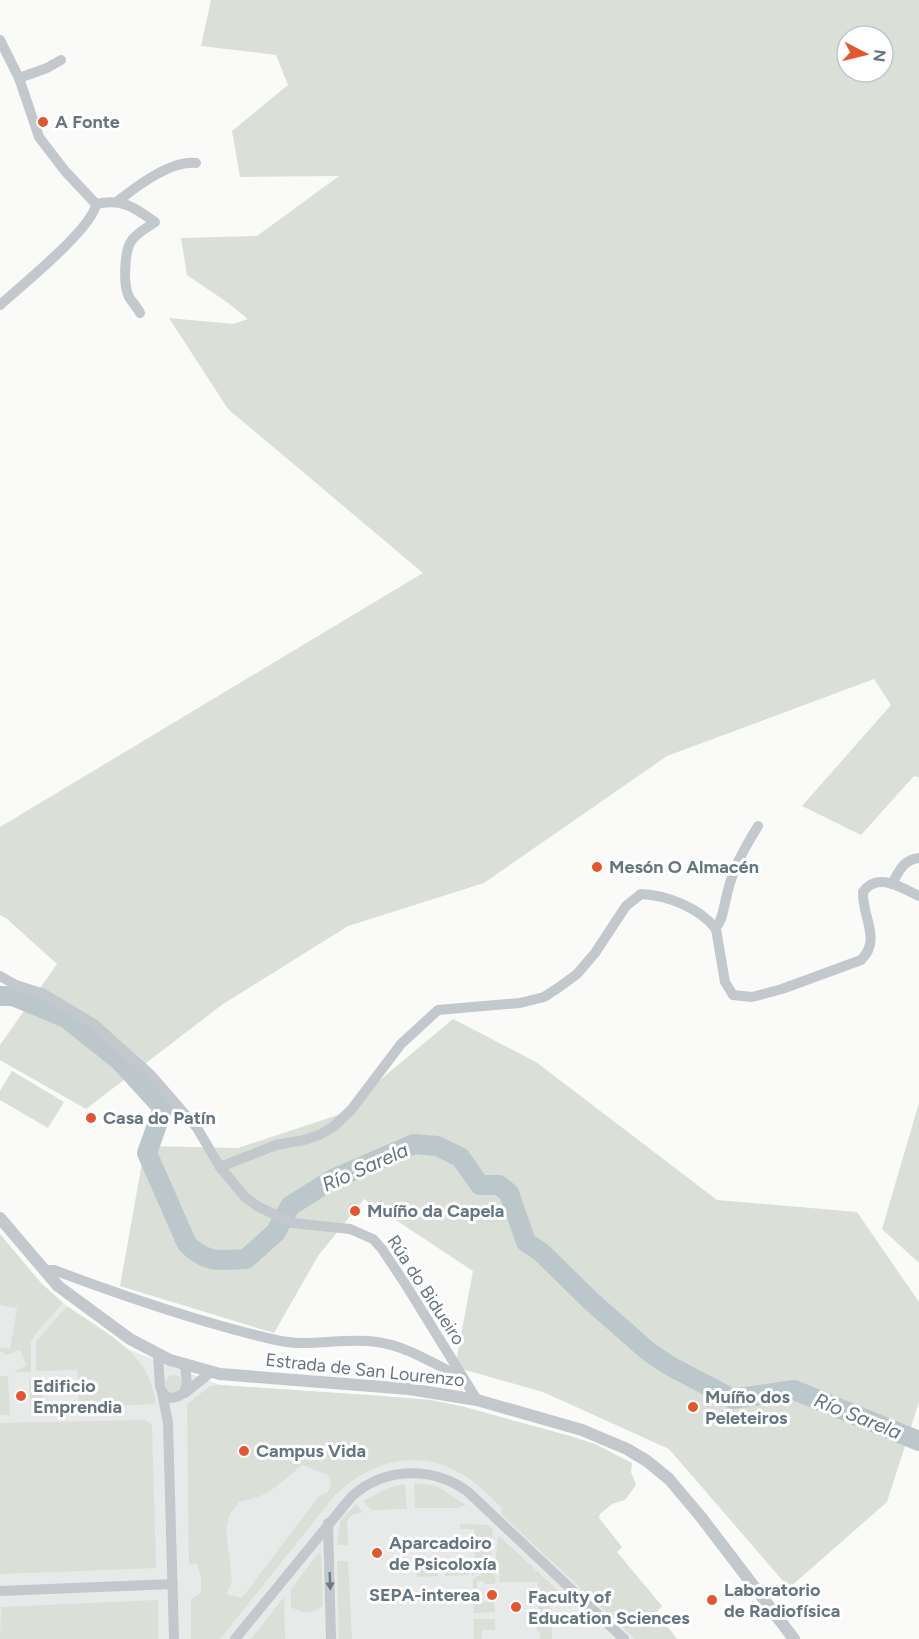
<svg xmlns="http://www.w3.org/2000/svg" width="919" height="1639" font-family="Figtree,sans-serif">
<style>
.built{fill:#e8e9e9}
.green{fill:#dadfd7;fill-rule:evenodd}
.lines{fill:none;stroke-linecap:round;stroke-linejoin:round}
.river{stroke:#bbc7cb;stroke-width:20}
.minor{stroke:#c3c8cc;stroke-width:10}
.tertiary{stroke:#c3c8cc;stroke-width:12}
.oneway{fill:#6a7a87}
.poi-dot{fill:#e4572e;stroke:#fff;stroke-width:2}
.labels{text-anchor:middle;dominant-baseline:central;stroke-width:6;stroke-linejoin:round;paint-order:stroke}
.poi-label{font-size:18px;font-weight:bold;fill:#657683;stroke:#fff;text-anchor:start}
.street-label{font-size:18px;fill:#657683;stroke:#fff}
.water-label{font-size:20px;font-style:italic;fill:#60757c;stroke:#fff}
</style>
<rect width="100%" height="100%" fill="#fafaf8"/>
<path class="built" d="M 42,1284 L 67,1306 L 127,1349 L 220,1385 L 431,1400 L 663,1639 L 0,1639 L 0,1287 Z"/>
<g class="green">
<path d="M 211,0 L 919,0 L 919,777 L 914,776 L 861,835 L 802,806 L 891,705 L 874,679 L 667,756 L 484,883 L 348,926 L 223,1004 L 86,1109 L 0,1060 L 0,1045 L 57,964 L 6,918 L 0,915 L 0,827 L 423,573 L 228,409 L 169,318 L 233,324 L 248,319 L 228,303 L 187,275 L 181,238 L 257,236 L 339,176 L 240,177 L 232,131 L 288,85 L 276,55 L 201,46 ZM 847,36 L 883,36 L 883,72 L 847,72 Z"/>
<path d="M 453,1019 L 536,1062 L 717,1200 L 857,1212 L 919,1302 L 919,1402 L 887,1502 L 789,1588 L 669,1449 L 543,1392 L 455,1367 L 473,1271 L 364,1199 L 318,1256 L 274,1333 L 120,1286 L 145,1146 L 238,1148 L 338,1115 Z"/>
<path d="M 12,1071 L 64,1102 L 48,1128 L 0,1100 L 0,1091 Z"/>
<path d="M 919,1103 L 919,1263 L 882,1229 Z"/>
<path d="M 0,1234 L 42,1284 L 63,1303 L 37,1332 L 31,1341 L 31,1372 L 14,1372 L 27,1365 L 20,1350 L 7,1355 L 0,1351 L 0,1348 L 10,1349 L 17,1308 L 0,1305 Z"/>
<path d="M 67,1306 C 99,1329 143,1349 153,1390 C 155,1396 156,1398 154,1404 L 79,1408 L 77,1370 L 36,1371 L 36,1342 Z"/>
<circle cx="174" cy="1384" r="9"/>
<path d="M 0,1376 L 8,1376 L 10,1415 L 0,1415 Z"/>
<path d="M 42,1378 L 44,1413 L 31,1414 L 29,1379 Z"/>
<path d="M 220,1385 L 383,1396 L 431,1400 L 461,1406 L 570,1436 L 595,1444 L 632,1463 L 631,1472 L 636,1485 L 625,1500 L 612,1504 L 600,1514 L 599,1518 L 622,1547 L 617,1552 L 662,1606 L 657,1612 L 677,1639 L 635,1639 L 502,1515 L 502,1508 C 491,1497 480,1486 467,1477 C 421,1447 373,1459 335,1495 L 220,1639 L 191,1639 L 191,1599 L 201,1593 L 201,1577 L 197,1563 L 189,1565 L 187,1404 L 210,1386 ZM 302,1465 L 328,1475 L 331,1485 L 328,1492 L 319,1496 L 242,1598 L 226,1594 L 232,1582 L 226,1530 L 229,1515 L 239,1502 L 261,1496 L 276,1487 Z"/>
<path d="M 144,1420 L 149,1422 L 152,1426 L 156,1568 L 0,1574 L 0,1423 Z"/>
<path d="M 414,1483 L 437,1486 L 466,1505 L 456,1508 L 415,1508 Z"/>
<path d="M 405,1484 L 407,1509 L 371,1510 L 363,1501 L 388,1488 Z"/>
<path d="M 356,1504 L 363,1512 L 352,1515 L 347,1521 L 348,1545 L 337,1545 L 340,1521 Z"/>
<path d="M 460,1524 L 487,1525 L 493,1530 L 490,1562 L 472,1576 L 472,1559 L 475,1559 L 474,1529 L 460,1529 Z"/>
<path d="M 498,1535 L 567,1599 L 561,1600 L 560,1594 L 550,1594 L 552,1639 L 540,1639 L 540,1633 L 537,1632 L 538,1582 L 499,1582 L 500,1574 L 495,1562 Z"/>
<path d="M 318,1553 L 321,1554 L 323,1606 C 310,1614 304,1614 291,1607 L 291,1590 Z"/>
<path d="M 337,1561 L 348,1561 L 352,1639 L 339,1639 Z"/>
<path d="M 438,1563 L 438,1576 L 417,1577 L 416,1564 Z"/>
<path d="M 445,1563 L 468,1563 L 469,1575 L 445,1576 Z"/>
<path d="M 492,1566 L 496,1582 L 494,1584 L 484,1584 L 484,1581 L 477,1581 L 477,1588 L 473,1588 L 473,1580 Z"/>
<path d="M 473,1592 L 477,1592 L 477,1602 L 494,1602 L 495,1612 L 474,1613 Z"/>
<path d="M 284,1597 L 285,1639 L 251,1639 Z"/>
<path d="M 158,1600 L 158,1639 L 0,1639 L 1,1607 Z"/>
<path d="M 474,1619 L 495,1619 L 495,1630 L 482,1630 L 482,1639 L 474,1639 Z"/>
</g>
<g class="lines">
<path class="river" d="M 0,996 L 13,996 L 66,1018 L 120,1061 L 163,1108 L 147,1153 L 187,1244 C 207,1264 220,1260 246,1259 L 276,1232 L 290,1206 L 333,1179 L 414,1144 L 437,1146 L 460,1157 L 480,1185 L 499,1185 L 509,1193 L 526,1242 L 541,1252 L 592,1302 L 649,1352 L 670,1366 L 733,1399 L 794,1390 L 919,1441"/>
<g class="minor">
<path d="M 0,40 L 19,78 L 39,137 L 65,171 L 96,204"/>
<path d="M 19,78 L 47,68 L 61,60"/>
<path d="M 118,201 C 137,186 171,160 196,163"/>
<path d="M 96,204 C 122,198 134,207 155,222 C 148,227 137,233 132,240 C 124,250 123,285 129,297 C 132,302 137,307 140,313"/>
<path d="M 0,305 C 21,286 93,228 96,204"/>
<path d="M 892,884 C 899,871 903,860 919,858"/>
<path d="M 715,928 C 722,922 723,911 725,903 C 731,872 742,852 758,826"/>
<path d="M 0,976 L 16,985 L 44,994 L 94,1024 L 151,1075 L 197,1128 L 220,1167 L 245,1197 L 257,1206 L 292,1223 L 350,1229 L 373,1239 L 382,1249 L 406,1285 L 477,1400"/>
<path d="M 220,1167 L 276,1145 L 304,1140 L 319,1135 L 333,1127 L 351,1110 L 401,1044 L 438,1010 L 520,1003 L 544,997 L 558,988 L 577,974 L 595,953 L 626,906 L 641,894 C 667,895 700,908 716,929 L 725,982 L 733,995 L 752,997 L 782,989 L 861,960 C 882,940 862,917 863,892 C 877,871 902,888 919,896"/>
<path d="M 43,1270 L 54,1270 C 126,1297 201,1323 276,1340 C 310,1348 343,1337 377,1342 C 407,1346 434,1364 461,1377"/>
<path d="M 158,1355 L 160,1387 C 165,1400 174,1400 184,1393 L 187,1384 L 185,1365"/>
<path d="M 162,1392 L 168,1423 L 174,1639"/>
<path d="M 185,1393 L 211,1372"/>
<path d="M 328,1523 L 331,1639"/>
<path d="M 0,1591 L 173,1584"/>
<path d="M 235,1639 L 352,1496 C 385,1467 432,1466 467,1491 L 624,1639"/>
</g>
<path class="tertiary" d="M 0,1218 L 58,1286 L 130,1339 L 170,1360 L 220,1374 L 409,1389 L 477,1400 L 582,1430 L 627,1449 L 647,1461 L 669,1479 L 701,1517 L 794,1639"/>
</g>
<defs><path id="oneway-solid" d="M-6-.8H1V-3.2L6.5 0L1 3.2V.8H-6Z" transform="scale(1.5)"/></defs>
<use class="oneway" href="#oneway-solid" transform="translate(330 1581) rotate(88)"/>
<g class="poi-dot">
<circle cx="43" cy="122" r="6"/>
<circle cx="597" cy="867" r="6"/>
<circle cx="91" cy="1118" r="6"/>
<circle cx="355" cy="1211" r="6"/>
<circle cx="21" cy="1396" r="6"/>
<circle cx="693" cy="1407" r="6"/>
<circle cx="244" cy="1451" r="6"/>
<circle cx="377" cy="1553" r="6"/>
<circle cx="492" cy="1595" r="6"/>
<circle cx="712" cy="1600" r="6"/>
<circle cx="516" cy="1607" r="6"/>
</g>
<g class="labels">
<g class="poi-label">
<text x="55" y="122">A Fonte</text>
<text x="609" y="867">Mesón O Almacén</text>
<text x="103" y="1118">Casa do Patín</text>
<text x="367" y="1211">Muíño da Capela</text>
<text x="33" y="1386">Edificio<tspan x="33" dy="21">Emprendia</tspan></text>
<text x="705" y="1397">Muíño dos<tspan x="705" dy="21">Peleteiros</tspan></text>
<text x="256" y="1451">Campus Vida</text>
<text x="389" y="1543">Aparcadoiro<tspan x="389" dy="21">de Psicoloxía</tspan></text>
<text x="724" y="1590">Laboratorio<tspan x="724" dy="21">de Radiofísica</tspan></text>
<text x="480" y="1595" text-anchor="end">SEPA-interea</text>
<text x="528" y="1597">Faculty of<tspan x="528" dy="21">Education Sciences</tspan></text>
</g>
<g class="street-label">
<text transform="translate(426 1290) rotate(57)">Rúa do Bidueiro</text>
<text transform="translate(365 1370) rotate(6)">Estrada de San Lourenzo</text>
</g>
<g class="water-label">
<text transform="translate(365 1167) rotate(-24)">Río Sarela</text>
<text transform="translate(858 1416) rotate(22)">Río Sarela</text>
</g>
</g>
<g transform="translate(865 54) rotate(97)"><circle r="28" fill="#ffffff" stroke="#c1c8cd" stroke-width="1.5"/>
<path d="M0-4.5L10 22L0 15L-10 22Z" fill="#e4572e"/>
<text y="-9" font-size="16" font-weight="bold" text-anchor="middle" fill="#657683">N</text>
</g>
</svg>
